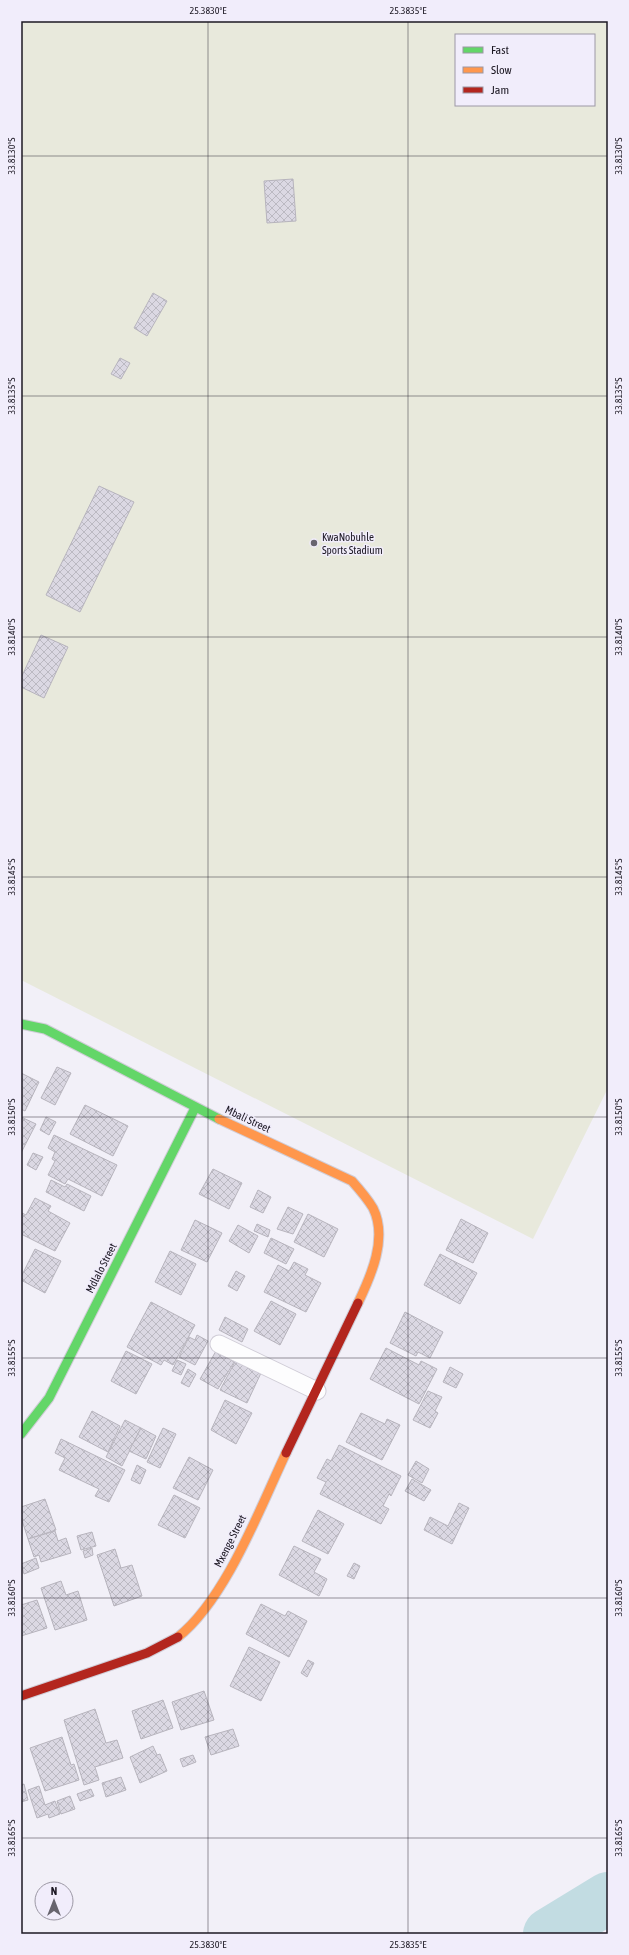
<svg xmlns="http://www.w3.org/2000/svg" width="629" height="1955" font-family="'Asap Condensed',sans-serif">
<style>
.green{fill:#e8e9dc;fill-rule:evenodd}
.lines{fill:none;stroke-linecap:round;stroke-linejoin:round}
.river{stroke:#c2dce2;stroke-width:52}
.building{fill:url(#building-cross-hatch);stroke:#b7b4bd}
.lane-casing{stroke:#d0cdd7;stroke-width:19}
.fast-casing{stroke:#d0cdd7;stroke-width:11}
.slow-casing{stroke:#d0cdd7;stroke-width:11}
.jam-casing{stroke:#d0cdd7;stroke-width:11}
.lane{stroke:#fdfdfe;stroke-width:17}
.fast{stroke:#63d668;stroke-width:9}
.slow{stroke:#ff974d;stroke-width:9}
.jam{stroke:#b3261e;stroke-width:9}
.ticks{fill:none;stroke:#1c1823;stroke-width:1;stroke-opacity:0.45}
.poi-dot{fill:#67646e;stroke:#f1edfb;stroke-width:1.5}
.labels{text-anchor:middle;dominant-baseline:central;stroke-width:3;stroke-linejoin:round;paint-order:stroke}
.poi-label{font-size:11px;fill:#1c1823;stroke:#f1edfb;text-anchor:start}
.street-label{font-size:11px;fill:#1c1823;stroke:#f1edfb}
.neatline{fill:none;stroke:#1c1823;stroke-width:1.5}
.ticks-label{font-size:10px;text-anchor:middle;fill:#1c1823}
</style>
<defs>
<pattern id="building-cross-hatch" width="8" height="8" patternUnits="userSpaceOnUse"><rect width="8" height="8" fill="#dbd8e3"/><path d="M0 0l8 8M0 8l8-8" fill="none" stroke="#bbb9c2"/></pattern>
</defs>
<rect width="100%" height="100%" fill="#f2f0f8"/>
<path class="green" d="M 21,21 L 608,21 L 608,1088 L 533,1239 L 21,980 ZM 456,35 L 594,35 L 594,105 L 456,105 Z"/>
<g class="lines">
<path class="river" d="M 549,1934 L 608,1898"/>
</g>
<g class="building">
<path d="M 293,179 L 296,221 L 267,223 L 264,181 Z"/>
<path d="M 153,293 L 167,301 L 147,336 L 134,328 Z"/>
<path d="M 120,358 L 130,363 L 121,379 L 111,374 Z"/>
<path d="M 99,486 L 134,502 L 80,612 L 46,595 Z"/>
<path d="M 41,635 L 68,647 L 44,698 L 21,687 L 21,678 Z"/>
<path d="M 57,1067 L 71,1073 L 55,1105 L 41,1098 Z"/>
<path d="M 21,1073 L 39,1082 L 25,1111 L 21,1109 Z"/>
<path d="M 85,1105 L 128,1126 L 113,1156 L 70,1134 Z"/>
<path d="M 21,1117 L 36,1124 L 21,1153 Z"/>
<path d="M 46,1117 L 56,1122 L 49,1135 L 40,1130 Z"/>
<path d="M 54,1135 L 117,1165 L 102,1196 L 68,1179 L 65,1184 L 48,1175 L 55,1161 L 52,1159 L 55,1152 L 48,1148 Z"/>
<path d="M 33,1153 L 43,1157 L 36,1170 L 27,1165 Z"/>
<path d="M 213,1169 L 242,1183 L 229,1209 L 199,1194 Z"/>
<path d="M 51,1180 L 65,1187 L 67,1184 L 91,1196 L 84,1211 L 46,1192 Z"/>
<path d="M 258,1190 L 271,1197 L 263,1213 L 250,1207 Z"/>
<path d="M 35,1198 L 51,1206 L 48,1211 L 70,1223 L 55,1251 L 21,1234 L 21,1216 L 22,1213 L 26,1215 Z"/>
<path d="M 288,1207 L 303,1214 L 293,1234 L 277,1229 Z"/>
<path d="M 308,1214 L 338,1229 L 324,1257 L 294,1242 Z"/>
<path d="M 461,1219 L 488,1233 L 473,1263 L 446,1250 Z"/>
<path d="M 195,1220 L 222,1233 L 207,1262 L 181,1250 Z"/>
<path d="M 257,1224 L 270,1230 L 268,1237 L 254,1231 Z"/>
<path d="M 238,1225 L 258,1236 L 249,1253 L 229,1241 Z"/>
<path d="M 271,1238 L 294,1249 L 286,1264 L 264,1253 Z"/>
<path d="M 35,1249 L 61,1261 L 45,1293 L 21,1280 L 21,1277 Z"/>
<path d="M 170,1251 L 196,1264 L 181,1295 L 155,1282 Z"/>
<path d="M 440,1254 L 477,1273 L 460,1304 L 424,1285 Z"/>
<path d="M 294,1262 L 308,1269 L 305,1275 L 321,1283 L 306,1312 L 264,1292 L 278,1265 L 289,1271 Z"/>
<path d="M 236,1271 L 245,1276 L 237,1291 L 228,1286 Z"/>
<path d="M 271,1301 L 296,1314 L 280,1345 L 254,1331 Z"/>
<path d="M 151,1302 L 195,1325 L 173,1365 L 164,1360 L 161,1365 L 127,1347 Z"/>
<path d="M 405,1312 L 443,1332 L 430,1358 L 418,1352 L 416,1356 L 390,1343 Z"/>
<path d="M 225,1317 L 248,1329 L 242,1342 L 219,1330 Z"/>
<path d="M 197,1335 L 208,1341 L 195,1365 L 179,1357 L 189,1337 L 195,1340 Z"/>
<path d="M 386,1348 L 419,1365 L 421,1361 L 437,1369 L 419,1404 L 370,1379 Z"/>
<path d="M 126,1351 L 152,1364 L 136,1394 L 111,1381 Z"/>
<path d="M 216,1351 L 234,1362 L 218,1389 L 200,1379 Z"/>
<path d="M 177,1360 L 186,1364 L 181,1375 L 172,1371 Z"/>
<path d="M 236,1360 L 261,1373 L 247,1403 L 220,1390 Z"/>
<path d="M 450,1367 L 463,1374 L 456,1388 L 443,1382 Z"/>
<path d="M 188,1369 L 196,1374 L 189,1387 L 181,1383 Z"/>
<path d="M 428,1391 L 442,1397 L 435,1411 L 438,1413 L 430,1428 L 413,1420 Z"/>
<path d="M 225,1400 L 252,1413 L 236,1444 L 211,1430 Z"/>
<path d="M 92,1411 L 120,1426 L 108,1452 L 79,1437 Z"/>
<path d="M 361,1413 L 385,1424 L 387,1419 L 400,1425 L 382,1460 L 346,1442 Z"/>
<path d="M 125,1420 L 141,1428 L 122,1466 L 106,1457 Z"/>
<path d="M 141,1428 L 156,1436 L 146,1459 L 129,1451 Z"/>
<path d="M 163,1428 L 176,1434 L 160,1468 L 147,1462 Z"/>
<path d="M 61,1439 L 125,1470 L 109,1502 L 95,1496 L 99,1489 L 59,1470 L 65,1458 L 55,1453 Z"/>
<path d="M 339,1445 L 401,1476 L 391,1496 L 389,1494 L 383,1506 L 389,1509 L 381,1524 L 320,1494 L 326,1482 L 317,1478 L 327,1459 L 331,1461 Z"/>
<path d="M 189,1457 L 213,1470 L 198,1500 L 173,1488 Z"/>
<path d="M 416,1461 L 429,1469 L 422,1483 L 408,1475 Z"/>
<path d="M 137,1465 L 146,1470 L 140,1484 L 131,1480 Z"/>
<path d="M 412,1479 L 431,1490 L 424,1501 L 405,1491 Z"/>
<path d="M 174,1495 L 200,1508 L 185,1538 L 158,1525 Z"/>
<path d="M 45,1499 L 56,1530 L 28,1539 L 21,1517 L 21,1507 Z"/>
<path d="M 459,1503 L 469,1508 L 452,1544 L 424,1530 L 430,1517 L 448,1526 Z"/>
<path d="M 318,1510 L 344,1524 L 328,1554 L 302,1541 Z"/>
<path d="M 55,1531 L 58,1541 L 66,1538 L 71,1553 L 41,1562 L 39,1555 L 34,1557 L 28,1539 Z"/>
<path d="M 92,1532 L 96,1546 L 81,1550 L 77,1536 Z"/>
<path d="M 294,1546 L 321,1559 L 314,1572 L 327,1579 L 319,1596 L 279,1575 Z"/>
<path d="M 92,1548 L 93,1555 L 85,1558 L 83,1551 Z"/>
<path d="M 115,1549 L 121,1568 L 132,1565 L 142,1596 L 114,1606 L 97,1555 Z"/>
<path d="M 36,1558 L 39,1568 L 24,1574 L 21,1564 Z"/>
<path d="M 354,1563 L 360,1566 L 354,1579 L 347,1576 Z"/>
<path d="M 61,1581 L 66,1595 L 78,1591 L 87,1620 L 55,1630 L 41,1588 Z"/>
<path d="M 37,1600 L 47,1628 L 21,1636 L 21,1605 Z"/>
<path d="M 261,1604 L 285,1616 L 288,1611 L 307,1621 L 289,1657 L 246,1634 Z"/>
<path d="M 249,1647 L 280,1662 L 261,1701 L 230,1686 Z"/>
<path d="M 308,1660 L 314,1663 L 307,1677 L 301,1673 Z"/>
<path d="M 204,1691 L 214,1720 L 181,1730 L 172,1702 Z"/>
<path d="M 163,1700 L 173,1728 L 141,1739 L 132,1711 Z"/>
<path d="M 95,1709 L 106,1743 L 117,1740 L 123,1758 L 95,1767 L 99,1780 L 84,1785 L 64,1720 Z"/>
<path d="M 233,1729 L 239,1746 L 211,1755 L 205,1737 Z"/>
<path d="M 62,1737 L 71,1765 L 74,1764 L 79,1780 L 45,1791 L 30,1748 Z"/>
<path d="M 153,1746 L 157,1755 L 160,1754 L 167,1771 L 140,1783 L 130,1757 Z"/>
<path d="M 193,1755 L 196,1762 L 183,1767 L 180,1759 Z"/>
<path d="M 121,1777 L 126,1790 L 106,1797 L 102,1783 Z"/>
<path d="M 24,1784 L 28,1800 L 21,1802 L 21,1785 Z"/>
<path d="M 39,1786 L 45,1805 L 55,1801 L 60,1814 L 49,1818 L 48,1814 L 37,1818 L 28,1790 Z"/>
<path d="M 91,1789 L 94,1796 L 80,1801 L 77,1794 Z"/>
<path d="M 70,1796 L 75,1809 L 61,1814 L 57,1801 Z"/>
</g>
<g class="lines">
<g class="lane-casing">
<path id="lane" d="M 219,1344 L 317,1391"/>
</g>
<g class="fast-casing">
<g id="fast">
<path d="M 21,1024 L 45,1029 L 219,1119"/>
<path d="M 21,1434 L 49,1398 L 195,1108"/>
</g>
</g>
<g class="slow-casing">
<g id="slow">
<path d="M 219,1119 L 352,1181 C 360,1190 367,1198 373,1208 C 388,1238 371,1276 358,1303"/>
<path d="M 178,1637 C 226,1599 260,1508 286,1453"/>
</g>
</g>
<g class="jam-casing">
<g id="jam">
<path d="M 286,1453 L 358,1303"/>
<path d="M 21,1696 L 147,1653 L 178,1637"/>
</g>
</g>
<use href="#lane" class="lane"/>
<use href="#fast" class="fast"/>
<use href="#slow" class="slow"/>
<use href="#jam" class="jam"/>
</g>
<path class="ticks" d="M 208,21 L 208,1934M 408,21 L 408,1934M 21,156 L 608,156M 21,396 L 608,396M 21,637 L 608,637M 21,877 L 608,877M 21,1117 L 608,1117M 21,1358 L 608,1358M 21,1598 L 608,1598M 21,1838 L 608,1838"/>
<circle class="poi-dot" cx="314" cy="543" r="4"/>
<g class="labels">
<g class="poi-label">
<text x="322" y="537">KwaNobuhle<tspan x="322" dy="13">Sports Stadium</tspan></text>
</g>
<g class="street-label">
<text transform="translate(248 1119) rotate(25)">Mbali Street</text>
<text transform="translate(101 1268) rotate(-63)">Mdlalo Street</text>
<text transform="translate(230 1541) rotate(-63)">Mxenge Street</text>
</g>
</g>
<rect width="629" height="1955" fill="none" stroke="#f1edfb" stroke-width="44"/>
<rect x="455" y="34" width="140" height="72" fill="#f1edfb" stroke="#9c98a5"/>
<rect x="463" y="47" width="20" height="6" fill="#63d668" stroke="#9c98a5"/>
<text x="491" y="54" font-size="12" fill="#1c1823">Fast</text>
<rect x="463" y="67" width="20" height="6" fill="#ff974d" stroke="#9c98a5"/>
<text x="491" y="74" font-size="12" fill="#1c1823">Slow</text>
<rect x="463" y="87" width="20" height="6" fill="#b3261e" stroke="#9c98a5"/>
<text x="491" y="94" font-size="12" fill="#1c1823">Jam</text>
<g transform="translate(54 1901)"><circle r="19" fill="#f1edfb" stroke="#9c98a5"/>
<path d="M0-3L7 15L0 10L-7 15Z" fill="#67646e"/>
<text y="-6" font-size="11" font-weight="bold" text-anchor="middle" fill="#1c1823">N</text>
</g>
<rect x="22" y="22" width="585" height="1911" class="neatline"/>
<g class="ticks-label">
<text x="208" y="14">25.3830°E</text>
<text x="408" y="14">25.3835°E</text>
<text transform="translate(11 156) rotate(-90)" y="4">33.8130°S</text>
<text transform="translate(618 156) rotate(-90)" y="4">33.8130°S</text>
<text transform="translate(11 396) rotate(-90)" y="4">33.8135°S</text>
<text transform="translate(618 396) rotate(-90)" y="4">33.8135°S</text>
<text transform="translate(11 637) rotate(-90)" y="4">33.8140°S</text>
<text transform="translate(618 637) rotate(-90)" y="4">33.8140°S</text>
<text transform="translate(11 877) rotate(-90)" y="4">33.8145°S</text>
<text transform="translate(618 877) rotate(-90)" y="4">33.8145°S</text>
<text transform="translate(11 1117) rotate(-90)" y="4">33.8150°S</text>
<text transform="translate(618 1117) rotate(-90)" y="4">33.8150°S</text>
<text transform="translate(11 1358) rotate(-90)" y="4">33.8155°S</text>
<text transform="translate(618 1358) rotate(-90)" y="4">33.8155°S</text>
<text transform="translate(11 1598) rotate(-90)" y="4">33.8160°S</text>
<text transform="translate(618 1598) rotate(-90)" y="4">33.8160°S</text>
<text transform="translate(11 1838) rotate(-90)" y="4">33.8165°S</text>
<text transform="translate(618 1838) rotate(-90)" y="4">33.8165°S</text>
<text x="208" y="1948">25.3830°E</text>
<text x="408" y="1948">25.3835°E</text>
</g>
</svg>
